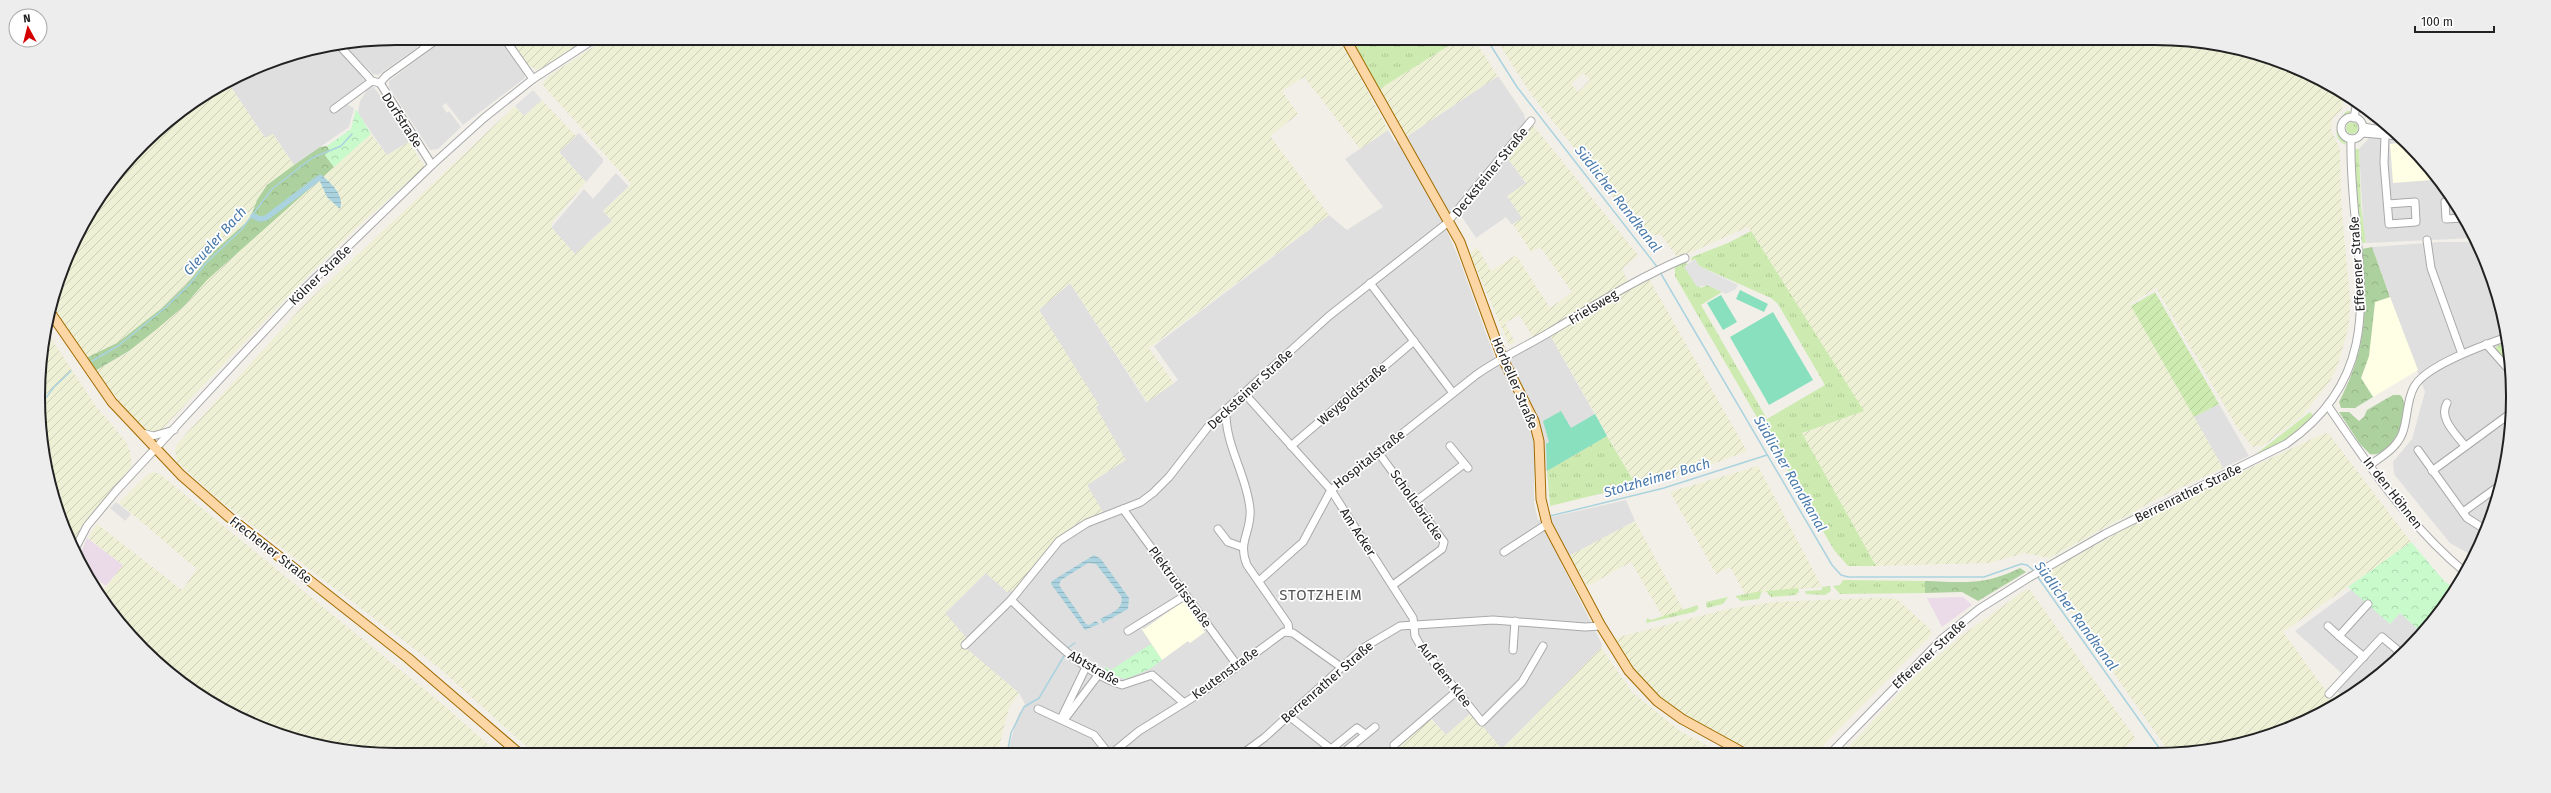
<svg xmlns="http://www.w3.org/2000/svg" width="2551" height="793" font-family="'Fira Sans',sans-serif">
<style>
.residential{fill:#e0dfdf}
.industrial{fill:#ebdbe8}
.education{fill:#ffffe5}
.farmland{fill:url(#farmland-furrows);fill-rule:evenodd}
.grass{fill:url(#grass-tufts)}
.forest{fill:url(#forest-crowns)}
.park{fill:url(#park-crowns)}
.garden{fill:url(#garden-furrows)}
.pitch{fill:#88e0be}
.parking{fill:#e2e2e2}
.water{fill:url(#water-rules)}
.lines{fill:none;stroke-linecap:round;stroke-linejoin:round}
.stream{stroke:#aad3df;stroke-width:1.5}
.canal{stroke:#aad3df;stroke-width:5.5}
.minor-casing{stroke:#a9a9a9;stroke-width:9}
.major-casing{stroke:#a06b00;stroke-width:11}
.minor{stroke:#fff;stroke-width:7}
.major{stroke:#fcd6a4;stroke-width:9}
.labels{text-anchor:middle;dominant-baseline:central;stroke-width:3.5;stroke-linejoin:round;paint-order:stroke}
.street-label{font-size:13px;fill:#222;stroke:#fff}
.water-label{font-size:14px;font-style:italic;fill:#4a7aab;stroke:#fff}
.quarter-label{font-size:15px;letter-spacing:1px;fill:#555;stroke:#fff}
.rim{fill:none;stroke:#222;stroke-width:2}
</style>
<defs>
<pattern id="farmland-furrows" width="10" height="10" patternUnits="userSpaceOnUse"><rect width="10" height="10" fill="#eef0d5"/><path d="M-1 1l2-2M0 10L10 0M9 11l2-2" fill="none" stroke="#ccceb7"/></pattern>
<pattern id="grass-tufts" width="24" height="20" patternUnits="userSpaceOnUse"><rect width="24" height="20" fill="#cdebb0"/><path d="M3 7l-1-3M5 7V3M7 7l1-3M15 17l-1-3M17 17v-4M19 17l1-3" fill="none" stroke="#b0c997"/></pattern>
<pattern id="forest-crowns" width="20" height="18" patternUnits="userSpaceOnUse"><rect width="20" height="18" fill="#add19e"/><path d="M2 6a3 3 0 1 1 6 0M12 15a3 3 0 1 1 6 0" fill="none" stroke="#95b388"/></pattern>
<pattern id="park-crowns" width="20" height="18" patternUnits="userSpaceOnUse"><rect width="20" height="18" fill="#c8facc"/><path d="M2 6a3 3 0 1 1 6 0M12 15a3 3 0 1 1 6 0" fill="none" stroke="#acd6af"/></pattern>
<pattern id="garden-furrows" width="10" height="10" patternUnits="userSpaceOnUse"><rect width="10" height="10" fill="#cdebb0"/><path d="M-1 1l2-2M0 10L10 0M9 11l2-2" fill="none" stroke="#b0c997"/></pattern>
<pattern id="water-rules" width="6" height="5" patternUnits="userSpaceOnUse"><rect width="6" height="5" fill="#aad3df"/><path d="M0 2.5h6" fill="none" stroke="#92b5bf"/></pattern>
</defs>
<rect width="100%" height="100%" fill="#f2efe9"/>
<g class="residential">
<path d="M 396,38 L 416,38 L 418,47 L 378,75 L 373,74 L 351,52 L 349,53 L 342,43 Z"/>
<path d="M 446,38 L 501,38 L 524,71 L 525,78 L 463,125 L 446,103 L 442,106 L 447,113 L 449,111 L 461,127 L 438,149 L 430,150 L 389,87 L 389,81 Z"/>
<path d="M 335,44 L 365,81 L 340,101 L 354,108 L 349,127 L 294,165 L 273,134 L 266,139 L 229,84 L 260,65 Z"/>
<path d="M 1498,76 L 1524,114 L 1526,123 L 1520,127 L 1522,130 L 1503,152 L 1526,183 L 1522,218 L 1512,225 L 1506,217 L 1476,238 L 1456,208 L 1443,222 L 1459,259 L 1497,364 L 1550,335 L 1607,436 L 1547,471 L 1534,473 L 1534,503 L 1538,520 L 1626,500 L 1635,521 L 1560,561 L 1602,644 L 1601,648 L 1502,749 L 1471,713 L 1446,735 L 1431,718 L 1382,753 L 1007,754 L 1018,715 L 1025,704 L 1019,693 L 965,648 L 945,613 L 986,572 L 1007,592 L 1057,539 L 1076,523 L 1102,512 L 1087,485 L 1096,407 L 1098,405 L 1039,310 L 1070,283 L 1146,402 L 1178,380 L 1154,346 L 1329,215 L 1347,230 L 1383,207 L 1345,159 L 1388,130 L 1395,142 L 1406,137 Z"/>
<path d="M 371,84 L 390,108 L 409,142 L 387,155 L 358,113 L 360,101 Z"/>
<path d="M 2395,132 L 2408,143 L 2453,198 L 2474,238 L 2367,243 L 2364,237 L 2359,149 L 2371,136 Z"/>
<path d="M 579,133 L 603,159 L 603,162 L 586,182 L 559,152 Z"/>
<path d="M 616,173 L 629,187 L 603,211 L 612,221 L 575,254 L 551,228 L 584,189 L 593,199 Z"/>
<path d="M 2440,242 L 2476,242 L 2486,260 L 2506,327 L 2513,397 L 2506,467 L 2473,556 L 2450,543 L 2394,474 L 2393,462 L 2412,439 L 2425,392 L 2372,247 Z"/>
<path d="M 2219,404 L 2249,456 L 2223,468 L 2194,417 Z"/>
<path d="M 116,502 L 131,514 L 125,521 L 110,508 Z"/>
<path d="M 2352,589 L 2390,624 L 2400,613 L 2420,631 L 2391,666 L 2342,696 L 2337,691 L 2348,679 L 2295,631 Z"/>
</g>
<g class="industrial">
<path d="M 87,538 L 123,565 L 106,586 L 88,572 L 80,555 Z"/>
<path d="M 1963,597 L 1972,605 L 1942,627 L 1927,598 Z"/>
</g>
<g class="education">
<path d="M 2407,142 L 2430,170 L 2431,180 L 2393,183 L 2390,144 Z"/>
<path d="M 2390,297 L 2418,370 L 2373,397 L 2361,378 L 2369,356 L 2375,302 Z"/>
<path d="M 1182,602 L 1185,603 L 1205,632 L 1190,643 L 1188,641 L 1162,660 L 1141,628 L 1144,629 Z"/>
</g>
<g class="farmland">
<path d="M 508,38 L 591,38 L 538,70 L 528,65 Z"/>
<path d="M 607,38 L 1339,38 L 1388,130 L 1360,149 L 1304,77 L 1282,91 L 1298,114 L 1270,136 L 1329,215 L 1149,348 L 1174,383 L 1147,402 L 1070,283 L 1039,310 L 1099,405 L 1096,407 L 1126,460 L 1087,485 L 1103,512 L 1077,523 L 1057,539 L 1014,590 L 1007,592 L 986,573 L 945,613 L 970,642 L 966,648 L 1019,693 L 1009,708 L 997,754 L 536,755 L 438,667 L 219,500 L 177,462 L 175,451 L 177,444 L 303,306 L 515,106 L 524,116 L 542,100 L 576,136 L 559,152 L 586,182 L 552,223 L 552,228 L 575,254 L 612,221 L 603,211 L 631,184 L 542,84 L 550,75 Z"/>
<path d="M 1461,38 L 1473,38 L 1498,76 L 1406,137 L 1378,90 Z"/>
<path d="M 1495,38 L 2154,38 L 2225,45 L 2292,65 L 2344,93 L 2342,109 L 2332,119 L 2331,130 L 2340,149 L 2341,201 L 2350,301 L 2349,325 L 2338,365 L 2330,381 L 2302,416 L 2264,445 L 2253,447 L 2238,429 L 2156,288 L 2130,304 L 2223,468 L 2157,499 L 2049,558 L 2025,553 L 1989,563 L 1876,566 L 1802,433 L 1863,411 L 1751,231 L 1748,227 L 1678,258 L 1661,235 L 1644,235 L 1531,94 ZM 1583,73 L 1590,80 L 1578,92 L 1571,84 Z"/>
<path d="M 229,84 L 265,138 L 273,134 L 294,165 L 267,185 L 257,200 L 250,219 L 211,254 L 186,285 L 162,308 L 117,343 L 86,358 L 53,309 L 75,238 L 112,178 L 160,127 Z"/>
<path d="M 1533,125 L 1638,255 L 1622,269 L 1628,281 L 1533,337 L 1519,315 L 1505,323 L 1515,342 L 1509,345 L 1470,254 L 1477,247 L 1491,271 L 1516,255 L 1550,308 L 1572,292 L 1540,247 L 1531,252 L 1513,224 L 1522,218 L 1507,196 L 1526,183 L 1507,157 Z"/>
<path d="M 371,134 L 387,155 L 409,142 L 425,167 L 355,229 L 300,284 L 161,430 L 154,433 L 143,430 L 95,371 L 129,352 L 157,329 L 184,306 L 206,280 Z"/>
<path d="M 1649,279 L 1747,451 L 1694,471 L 1636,485 L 1550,335 Z"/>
<path d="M 47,332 L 95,405 L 126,442 L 130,451 L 132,466 L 87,520 L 75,544 L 50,489 L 39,420 L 41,350 Z"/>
<path d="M 2325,433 L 2329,434 L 2411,542 L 2283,632 L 2334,702 L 2292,728 L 2201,752 L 2169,752 L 2044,574 L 2155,512 Z"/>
<path d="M 1758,466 L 1822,587 L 1745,594 L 1730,567 L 1716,574 L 1670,492 Z"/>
<path d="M 154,472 L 161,475 L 446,707 L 500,755 L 397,755 L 326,748 L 259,728 L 197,694 L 143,650 L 141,647 L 142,645 L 132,636 L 99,596 L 123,565 L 88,538 L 97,524 L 182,590 L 197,569 L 119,503 L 148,474 Z"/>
<path d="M 1635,521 L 1684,611 L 1663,617 L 1631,562 L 1588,586 L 1569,556 Z"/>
<path d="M 2025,590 L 2030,590 L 2136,739 L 2119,752 L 1843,753 L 1917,674 L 1960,637 Z"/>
<path d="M 1874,598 L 1897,599 L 1930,629 L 1932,634 L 1816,753 L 1757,753 L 1684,717 L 1659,699 L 1633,669 L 1615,638 L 1728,609 L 1774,602 Z"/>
<path d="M 1601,648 L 1633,693 L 1680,731 L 1721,753 L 1382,753 L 1430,718 L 1446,735 L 1471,713 L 1502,749 Z"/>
</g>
<g class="grass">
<path d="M 1350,38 L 1461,38 L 1378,90 Z"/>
<path d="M 2347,111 L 2351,111 L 2340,127 L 2346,145 C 2330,138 2337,120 2347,111 Z"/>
<circle cx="2352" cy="128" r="6"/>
<path d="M 2355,149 L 2359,149 L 2361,206 L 2366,243 L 2361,243 L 2359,240 L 2354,180 Z"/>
<path d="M 1751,231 L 1864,411 L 1802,433 L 1876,566 L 1848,566 L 1834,550 L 1675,276 L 1675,265 L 1685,261 L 1688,265 L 1684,266 L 1701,288 L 1707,285 L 1722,292 L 1701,305 L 1767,419 L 1825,385 L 1778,304 L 1771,298 L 1699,266 L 1695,259 L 1691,261 L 1692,257 L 1728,243 Z"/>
<path d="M 2500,344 L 2509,354 L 2510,367 L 2494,349 Z"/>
<path d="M 2310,412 L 2314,416 L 2285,440 L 2251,458 Z"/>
<path d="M 1607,436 L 1636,485 L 1550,506 L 1547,471 Z"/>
<path d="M 2140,510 L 2051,562 L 2050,560 Z"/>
<path d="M 1843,580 L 1925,581 L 1925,593 L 1840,594 L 1833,586 L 1840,585 Z"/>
<path d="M 1830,586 L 1831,591 L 1825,595 L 1806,594 L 1805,591 L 1822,590 L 1822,587 Z"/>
<path d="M 1798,588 L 1799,592 L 1795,595 L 1771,597 L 1766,591 Z"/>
<path d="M 1762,591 L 1759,599 L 1741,601 L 1735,596 Z"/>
<path d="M 1728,597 L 1723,604 L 1707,608 L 1706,602 Z"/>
<path d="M 1698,605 L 1698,609 L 1694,612 L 1646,623 L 1647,618 L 1651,620 Z"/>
</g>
<g class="forest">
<path d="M 327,146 L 330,151 L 325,155 L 334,167 L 207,280 L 184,306 L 157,329 L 129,351 L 95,371 L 86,358 L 117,343 L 162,308 L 186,285 L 211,254 L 250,219 L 257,200 L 267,185 L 294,165 L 320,147 Z"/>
<path d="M 2372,247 L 2390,297 L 2375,302 L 2369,356 L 2361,378 L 2373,397 L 2355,408 L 2341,408 L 2339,402 C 2368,346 2367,310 2362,249 Z"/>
<path d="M 2393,395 L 2400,395 C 2413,405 2395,459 2370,454 L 2360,444 L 2339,412 L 2349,412 L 2359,421 L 2364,417 L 2367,410 Z"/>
<path d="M 2020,568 L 2026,572 L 1978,601 L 1962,592 L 1925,593 L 1925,581 C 1963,582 1984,586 2020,568 Z"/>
</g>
<g class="park">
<path d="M 356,109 L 371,134 L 334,167 L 325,155 L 330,151 L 327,146 L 351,129 Z"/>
<path d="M 2411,542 L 2445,582 L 2455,588 L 2420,631 L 2400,613 L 2390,624 L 2348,587 Z"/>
<path d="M 1151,644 L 1162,660 L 1150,669 L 1126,679 L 1103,672 L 1106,667 L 1111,670 Z"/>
</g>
<path class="garden" d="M 2155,292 L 2219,404 L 2194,417 L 2131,306 Z"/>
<g class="pitch">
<path d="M 1740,290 L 1768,304 L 1764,312 L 1736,299 Z"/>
<path d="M 1721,295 L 1737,322 L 1723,330 L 1707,303 Z"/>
<path d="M 1773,312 L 1813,380 L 1769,405 L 1730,337 Z"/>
<path d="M 1561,411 L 1571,428 L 1595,414 L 1607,436 L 1547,471 L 1546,444 L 1549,442 L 1543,421 Z"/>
</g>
<g class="parking">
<path d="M 533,90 L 542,100 L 524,116 L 515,106 Z"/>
<path d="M 1695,259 L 1699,266 L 1738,285 L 1736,289 L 1726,294 L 1707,285 L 1697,287 L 1684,267 Z"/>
<path d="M 1083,653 L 1106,667 L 1103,672 L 1079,659 Z"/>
</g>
<g class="water">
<path d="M 320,174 C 330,182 345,195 340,209 L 327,197 L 318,177 Z"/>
<path d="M 1094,555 L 1101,559 L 1129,598 L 1128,609 L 1103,623 L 1100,619 C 1111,613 1125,609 1121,596 L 1096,564 L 1088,563 L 1061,580 L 1059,585 L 1086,624 L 1089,625 L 1096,621 L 1099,624 L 1085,630 L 1051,584 L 1052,581 Z"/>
</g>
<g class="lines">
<g class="stream">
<path d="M 1486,38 L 1517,87 L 1658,268"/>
<path d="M 1660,272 L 1832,565 L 1841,575 L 1848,577 L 1984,577 L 2021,564 L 2027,565 L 2034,571"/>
<path d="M 92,361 L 118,346 L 165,308 L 189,285 L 206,263 L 241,230 L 272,189 L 312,158 L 341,146 L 352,134"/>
<path d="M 39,407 L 54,387 L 71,371"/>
<path d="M 1550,516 L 1664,488 L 1767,455"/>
<path d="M 2037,576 L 2162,752"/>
<path d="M 1066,649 L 1075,643"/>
<path d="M 1007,754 L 1011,733 L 1024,707 L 1039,698 L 1064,656"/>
</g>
<path class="canal" d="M 253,216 L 260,219 L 266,218 L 319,178"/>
<g class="minor-casing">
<g id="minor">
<path d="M 419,38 L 425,47"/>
<path d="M 504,38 L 533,79"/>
<path d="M 338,44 L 372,81 L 380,83"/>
<path d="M 380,83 L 432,165"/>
<path d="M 380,83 L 386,76 L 439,38"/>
<path d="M 334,109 L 372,81"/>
<circle cx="2352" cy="128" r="11"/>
<path d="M 2354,118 L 2357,101"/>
<path d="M 2363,127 L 2394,132"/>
<path d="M 2362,133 L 2400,136"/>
<path d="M 2385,136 L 2384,163 L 2389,224 L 2416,222 L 2415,202 L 2388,204"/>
<path d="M 2454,200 L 2445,202 L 2446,219 L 2463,218"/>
<path d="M 2427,240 L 2431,268 L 2462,354"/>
<path d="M 1370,283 L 1453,393"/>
<path d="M 2486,344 L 2511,372"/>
<path d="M 1245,394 L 1331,490 L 1413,618 L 1415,636 L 1420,645 L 1482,722 L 1522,682 L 1543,646"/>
<path d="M 2447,403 C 2438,418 2456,434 2465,446"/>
<path d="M 2328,406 C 2368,465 2411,528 2466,573"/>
<path d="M 1226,411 C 1225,446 1247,475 1250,509 C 1252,532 1237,541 1247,565 L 1288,624 L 1289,632"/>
<path d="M 142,433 L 153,436 L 174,430"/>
<path d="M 1291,446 L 1414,341"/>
<path d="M 1450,446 L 1468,468"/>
<path d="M 2418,450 L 2467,518 L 2483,528"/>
<path d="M 1378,452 L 1444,542 L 1442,549 L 1393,585"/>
<path d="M 2370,465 C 2384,455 2400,446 2404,428 C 2408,413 2407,400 2414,387 C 2426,365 2484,345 2507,337"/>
<path d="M 2432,471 L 2511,413"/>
<path d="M 1416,501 L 1464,464"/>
<path d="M 1123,509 L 1237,665"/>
<path d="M 2463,512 L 2499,486"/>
<path d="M 1218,529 L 1228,542 L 1242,547"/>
<path d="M 76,547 L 87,526 L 116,491 L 298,295 L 432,165 L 484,118 L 533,79 L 596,38"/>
<path d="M 1504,552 L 1547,524"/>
<path d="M 1259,581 L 1303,542 L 1331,490 L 1476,375 C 1500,358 1525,347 1550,332 C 1594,306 1637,278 1685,258"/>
<path d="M 1011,600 C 1041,628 1081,673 1122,685 L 1152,675 L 1184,703"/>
<path d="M 2328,626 L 2339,636"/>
<path d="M 1128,631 L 1186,595"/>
<path d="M 965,645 L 1011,600 L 1059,541 L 1087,523 L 1141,502 L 1153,493 L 1169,477 L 1211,423 L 1329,316 L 1446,224 L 1531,121"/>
<path d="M 1513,650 L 1515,621"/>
<path d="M 2364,657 L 2339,636 L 2368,604"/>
<path d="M 2329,694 L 2382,637 L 2401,653"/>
<path d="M 1038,709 L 1094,735 L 1109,754"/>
<path d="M 1289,716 L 1336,753"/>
<path d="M 1061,719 L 1087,665"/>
<path d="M 1064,720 L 1099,674"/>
<path d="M 1394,745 L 1457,691"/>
<path d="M 1331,749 L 1357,728 L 1365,734"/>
<path d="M 1343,753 L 1375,727"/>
<path d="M 1831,753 L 1943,638 L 1979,609 L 2030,577 L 2105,534 L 2286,444 C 2401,364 2348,255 2351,139"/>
<path d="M 1111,754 L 1139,731 L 1205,690 L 1284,632 L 1293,633 L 1341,667"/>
<path d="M 1242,754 L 1264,738 L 1363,648 L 1400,626 L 1493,620 L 1585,627 L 1601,626"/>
</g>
</g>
<g class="major-casing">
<g id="major">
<path d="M 1345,38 L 1460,242 L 1502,357 L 1534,421 L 1539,441 L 1541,499 L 1547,524 L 1601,626 L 1629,671 L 1657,701 L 1682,719 L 1744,753"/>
<path d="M 52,315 L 112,402 L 181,475 L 229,517 L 408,658 L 521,755"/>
</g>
</g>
<use href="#minor" class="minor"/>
<use href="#major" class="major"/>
</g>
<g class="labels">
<g class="street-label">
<text transform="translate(402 120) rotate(57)">Dorfstraße</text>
<text transform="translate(1490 172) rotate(-51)">Decksteiner Straße</text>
<text transform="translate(2357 264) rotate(-94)">Efferener Straße</text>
<text transform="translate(320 275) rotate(-44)">Kölner Straße</text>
<text transform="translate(1593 307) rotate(-31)">Frielsweg</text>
<text transform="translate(1515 383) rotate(67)">Horbeller Straße</text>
<text transform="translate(1250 389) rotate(-43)">Decksteiner Straße</text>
<text transform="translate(1352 394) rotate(-41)">Weygoldstraße</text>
<text transform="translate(1369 459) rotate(-38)">Hospitalstraße</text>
<text transform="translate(2188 493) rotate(-26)">Berrenrather Straße</text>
<text transform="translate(2393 493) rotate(52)">In den Höhnen</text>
<text transform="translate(1417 505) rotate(55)">Schollsbrücke</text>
<text transform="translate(1358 532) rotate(57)">Am Acker</text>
<text transform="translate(271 550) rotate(38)">Frechener Straße</text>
<text transform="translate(1180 587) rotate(54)">Plektrudisstraße</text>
<text transform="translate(1929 654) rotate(-43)">Efferener Straße</text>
<text transform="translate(1094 668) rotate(30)">Abtstraße</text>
<text transform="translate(1225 673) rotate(-36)">Keutenstraße</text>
<text transform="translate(1445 675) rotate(52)">Auf dem Klee</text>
<text transform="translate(1327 682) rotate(-41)">Berrenrather Straße</text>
</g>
<g class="water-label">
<text transform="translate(1618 199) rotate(52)">Südlicher Randkanal</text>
<text transform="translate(215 241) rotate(-48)">Gleueler Bach</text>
<text transform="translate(1790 474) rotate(60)">Südlicher Randkanal</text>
<text transform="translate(1657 478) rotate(-16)">Stotzheimer Bach</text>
<text transform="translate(2076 616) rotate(54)">Südlicher Randkanal</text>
</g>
<g class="quarter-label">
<text x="1321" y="595">STOTZHEIM</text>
</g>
</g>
<path d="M0 0H2551V793H0ZM396 45H2155A351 351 0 0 1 2506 396V397A351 351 0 0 1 2155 748H396A351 351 0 0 1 45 397V396A351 351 0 0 1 396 45Z" fill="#ededed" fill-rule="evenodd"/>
<path class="rim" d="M396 45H2155A351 351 0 0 1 2506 396V397A351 351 0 0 1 2155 748H396A351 351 0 0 1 45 397V396A351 351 0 0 1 396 45Z"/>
<g transform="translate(28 28) rotate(353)"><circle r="19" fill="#ffffff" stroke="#a7a7a7"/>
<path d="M0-3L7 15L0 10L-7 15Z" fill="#d40000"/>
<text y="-6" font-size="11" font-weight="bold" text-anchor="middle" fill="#222222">N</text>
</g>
<path d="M2415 26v6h79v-6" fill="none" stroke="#222222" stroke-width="2"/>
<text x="2421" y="26" font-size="12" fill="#222222" stroke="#ffffff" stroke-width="3" paint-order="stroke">100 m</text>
</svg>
